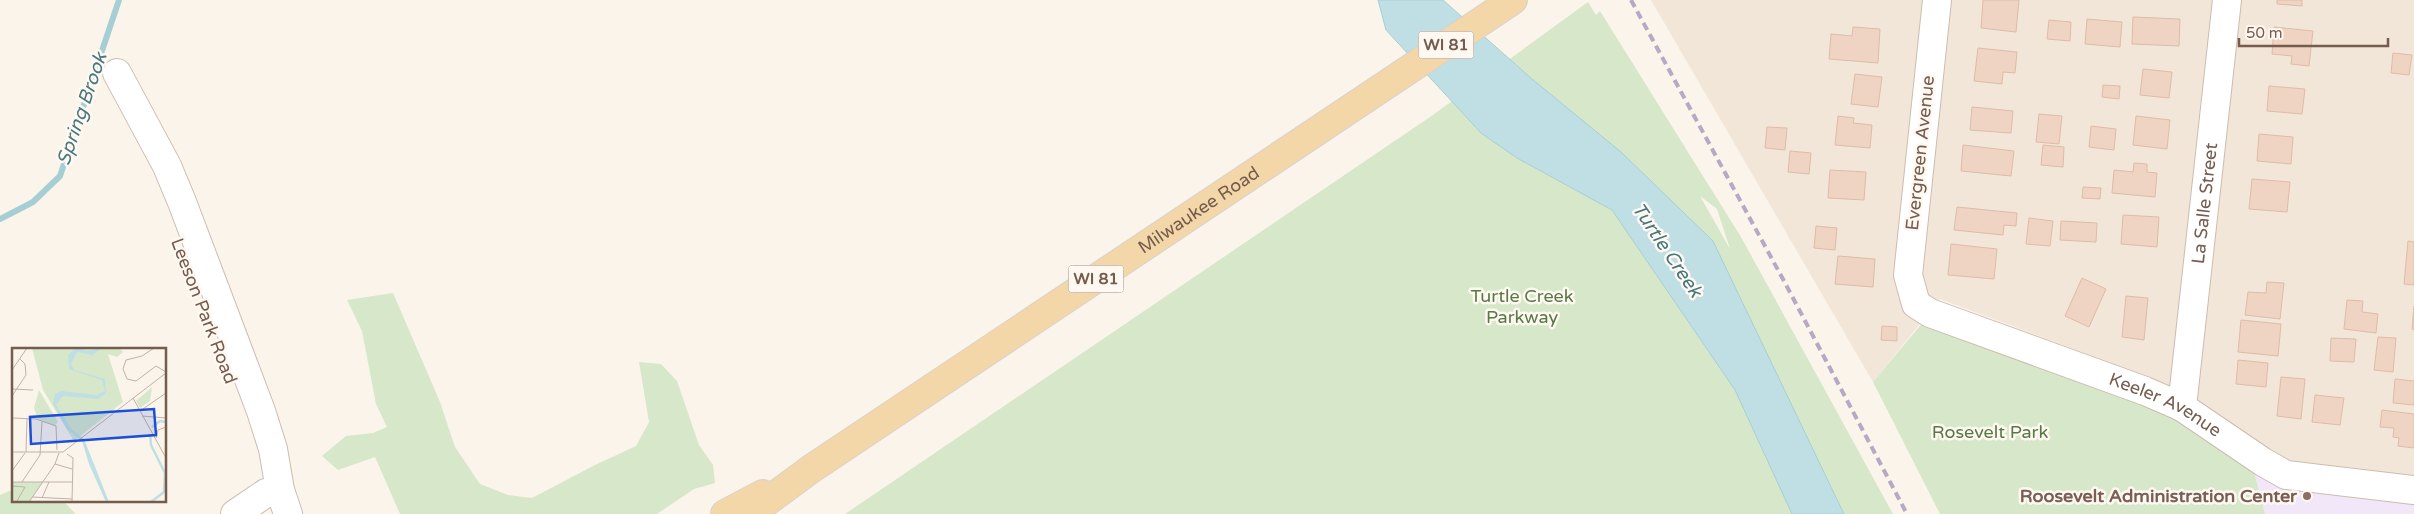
<svg xmlns="http://www.w3.org/2000/svg" width="2414" height="514" font-family="'Varela Round',sans-serif">
<style>
.residential{fill:#f2e6d9}
.education{fill:#f1e7f8}
.green{fill:#d6e8c9;fill-rule:evenodd}
.water{fill:#bfdfe4;stroke:#a6cfd5}
.lines{fill:none;stroke-linecap:round;stroke-linejoin:round}
.stream{stroke:#a6cfd5;stroke-width:6}
.building{fill:#efd4c4;stroke:#e0bba5}
.minor-casing{stroke:#cdbcb1;stroke-width:30}
.major-casing{stroke:#d8d1ce;stroke-width:30}
.minor{stroke:#fff;stroke-width:28}
.major{stroke:#f4d7a8;stroke-width:28}
.rail{stroke:#b7a8c5;stroke-width:4;stroke-dasharray:8 5;stroke-linecap:butt}
.education-dot{fill:#8d6e63;stroke:#fef8f1;stroke-width:2}
.labels{text-anchor:middle;dominant-baseline:central;stroke-width:5;stroke-linejoin:round;paint-order:stroke}
.shield{fill:#fef8f1;stroke:#9e8b80;stroke-width:1}
.shield-label{font-size:16px;font-weight:bold;fill:#755c4f}
.street-label{font-size:18px;fill:#755c4f;stroke:#fef8f1}
.park-label{font-size:18px;fill:#577947;stroke:#fef8f1}
.education-label{font-size:18px;font-weight:bold;fill:#785e54;stroke:#fef8f1;text-anchor:end}
.water-label{font-size:19px;font-style:italic;fill:#47777f;stroke:#fef8f1}
.inset-river{fill:none;stroke:#bfdfe4;stroke-width:2.5}
.inset-road{fill:none;stroke:#c1b2a7;stroke-width:1}
.view{fill:#1d4ed8;fill-opacity:0.15;stroke:#1d4ed8;stroke-width:2.5}
.inset-edge{fill:none;stroke:#755c4f;stroke-width:2.5}
</style>
<rect width="100%" height="100%" fill="#fbf4ea"/>
<path class="residential" d="M 1651,0 L 2414,0 L 2414,478 L 2299,465 L 2278,457 L 2204,405 L 2152,378 L 1940,299 L 1873,382 Z"/>
<path class="education" d="M 2253,468 L 2414,502 L 2414,514 L 2265,514 Z"/>
<g class="green">
<path d="M 1588,2 L 1596,15 L 1600,11 L 1741,237 L 1893,514 L 845,514 L 1430,117 ZM 1700,196 L 1717,209 L 1730,249 Z"/>
<path d="M 393,293 L 440,402 L 455,447 L 480,484 L 508,495 L 532,498 L 595,465 L 636,446 L 649,422 L 639,362 L 661,364 L 677,381 L 699,445 L 713,465 L 715,483 L 694,489 L 657,514 L 400,514 L 375,457 L 338,470 L 322,456 L 346,436 L 373,433 L 387,427 L 376,404 L 362,331 L 347,300 Z"/>
<path d="M 1924,321 L 2153,406 L 2253,468 L 2265,514 L 1940,514 L 1873,382 Z"/>
<path d="M 9,491 L 14,491 L 14,500 L 62,500 L 76,514 L 0,514 L 0,495 Z"/>
</g>
<path class="water" d="M 1378,0 L 1443,0 L 1532,79 L 1621,152 L 1713,241 L 1844,514 L 1792,514 L 1735,390 L 1612,210 L 1517,158 L 1481,133 L 1386,30 Z"/>
<g class="lines">
<path class="stream" d="M 0,219 L 33,202 L 60,176 L 119,0"/>
</g>
<g class="building">
<path d="M 1983,0 L 2019,0 L 2016,32 L 1981,28 Z"/>
<path d="M 2277,0 L 2302,0 L 2302,6 L 2277,4 Z"/>
<path d="M 2133,17 L 2180,19 L 2179,46 L 2132,44 Z"/>
<path d="M 2087,19 L 2122,22 L 2120,47 L 2085,44 Z"/>
<path d="M 2049,20 L 2071,22 L 2070,41 L 2047,39 Z"/>
<path d="M 1853,27 L 1880,29 L 1878,63 L 1829,59 L 1831,34 L 1852,36 Z"/>
<path d="M 2274,27 L 2313,31 L 2309,66 L 2291,64 L 2292,56 L 2272,54 Z"/>
<path d="M 1978,48 L 2017,52 L 2015,73 L 2003,72 L 2002,84 L 1974,81 Z"/>
<path d="M 2393,53 L 2412,55 L 2409,75 L 2391,73 Z"/>
<path d="M 2143,69 L 2172,72 L 2169,98 L 2140,95 Z"/>
<path d="M 1855,74 L 1882,77 L 1878,107 L 1851,104 Z"/>
<path d="M 2103,85 L 2120,86 L 2119,99 L 2102,97 Z"/>
<path d="M 2269,86 L 2305,89 L 2302,114 L 2267,111 Z"/>
<path d="M 1972,107 L 2013,111 L 2011,133 L 1970,130 Z"/>
<path d="M 2039,114 L 2062,116 L 2059,144 L 2036,142 Z"/>
<path d="M 1838,116 L 1854,118 L 1853,123 L 1872,125 L 1870,148 L 1835,145 Z"/>
<path d="M 2136,116 L 2170,120 L 2167,149 L 2133,145 Z"/>
<path d="M 2091,126 L 2116,129 L 2114,150 L 2089,147 Z"/>
<path d="M 1767,127 L 1787,128 L 1785,150 L 1765,148 Z"/>
<path d="M 2259,134 L 2293,137 L 2291,164 L 2257,161 Z"/>
<path d="M 1963,145 L 2014,151 L 2011,176 L 1961,171 Z"/>
<path d="M 2043,145 L 2064,147 L 2063,167 L 2041,165 Z"/>
<path d="M 1790,151 L 1811,153 L 1809,174 L 1788,172 Z"/>
<path d="M 2134,163 L 2147,164 L 2147,172 L 2157,173 L 2155,197 L 2112,193 L 2114,170 L 2133,172 Z"/>
<path d="M 1830,170 L 1866,172 L 1864,200 L 1828,198 Z"/>
<path d="M 2252,179 L 2290,182 L 2287,212 L 2249,209 Z"/>
<path d="M 2083,187 L 2101,188 L 2100,199 L 2082,198 Z"/>
<path d="M 1957,207 L 2017,213 L 2016,226 L 2004,225 L 2003,235 L 1954,230 Z"/>
<path d="M 2123,215 L 2159,217 L 2157,247 L 2121,244 Z"/>
<path d="M 2029,218 L 2053,221 L 2050,246 L 2026,244 Z"/>
<path d="M 2061,221 L 2097,223 L 2096,242 L 2060,240 Z"/>
<path d="M 1816,226 L 1837,228 L 1835,250 L 1814,248 Z"/>
<path d="M 2408,241 L 2414,242 L 2414,285 L 2404,284 Z"/>
<path d="M 1951,244 L 1997,249 L 1994,279 L 1948,275 Z"/>
<path d="M 1838,256 L 1875,259 L 1873,287 L 1835,284 Z"/>
<path d="M 2082,278 L 2106,289 L 2089,327 L 2065,316 Z"/>
<path d="M 2267,282 L 2284,283 L 2280,319 L 2245,315 L 2248,292 L 2266,293 Z"/>
<path d="M 2126,296 L 2148,298 L 2144,340 L 2122,337 Z"/>
<path d="M 2347,300 L 2363,301 L 2362,312 L 2378,314 L 2376,333 L 2344,329 Z"/>
<path d="M 2414,306 L 2414,330 L 2412,329 Z"/>
<path d="M 2241,320 L 2281,324 L 2278,356 L 2238,352 Z"/>
<path d="M 1882,326 L 1897,327 L 1897,341 L 1881,340 Z"/>
<path d="M 2378,337 L 2396,338 L 2393,372 L 2374,370 Z"/>
<path d="M 2331,338 L 2356,339 L 2354,362 L 2330,361 Z"/>
<path d="M 2238,360 L 2268,363 L 2266,387 L 2236,384 Z"/>
<path d="M 2281,377 L 2305,379 L 2301,419 L 2277,416 Z"/>
<path d="M 2395,379 L 2414,381 L 2414,405 L 2393,403 Z"/>
<path d="M 2315,395 L 2344,398 L 2340,425 L 2312,422 Z"/>
<path d="M 2382,410 L 2414,414 L 2414,448 L 2398,446 L 2399,438 L 2393,437 L 2394,428 L 2380,427 Z"/>
</g>
<g class="lines">
<g class="minor-casing">
<g id="minor">
<path id="s1" d="M 1937,0 L 1908,275 L 1916,304 L 1930,313 L 2145,391 L 2182,407 L 2263,462 L 2286,475 L 2414,490"/>
<path d="M 117,73 L 167,166 L 182,202 L 261,411 L 273,449 L 280,490 L 288,514"/>
<path id="s2" d="M 2182,407 L 2227,0"/>
<path d="M 235,514 L 266,493 L 280,490"/>
</g>
</g>
<g class="major-casing">
<g id="major">
<path d="M 725,514 L 763,494"/>
<path id="s3" d="M 750,514 L 811,469 L 1513,0"/>
</g>
</g>
<use href="#minor" class="minor"/>
<use href="#major" class="major"/>
<path class="rail" d="M 1631,0 L 1784,281 L 1907,514"/>
</g>
<circle class="education-dot" cx="2307" cy="496" r="5"/>
<g class="labels">
<g class="shield">
<rect x="1418.5" y="31.5" width="55" height="27" rx="4"/>
<rect x="1068.5" y="265.5" width="55" height="27" rx="4"/>
</g>
<g class="shield-label">
<text x="1446" y="45">WI 81</text>
<text x="1096" y="279">WI 81</text>
</g>
<g class="street-label">
<text transform="translate(1920 153) rotate(-84)">Evergreen Avenue</text>
<text stroke="none"><textPath href="#s2" startOffset="205">La Salle Street</textPath></text>
<text stroke="none"><textPath href="#s3" startOffset="542">Milwaukee Road</textPath></text>
<text transform="translate(204 311) rotate(69)">Leeson Park Road</text>
<text stroke="none"><textPath href="#s1" startOffset="576">Keeler Avenue</textPath></text>
</g>
<g class="park-label">
<text x="1522" y="296">Turtle Creek<tspan x="1522" dy="21">Parkway</tspan></text>
<text x="1990" y="432">Rosevelt Park</text>
</g>
<g class="education-label">
<text x="2297" y="496">Roosevelt Administration Center</text>
</g>
<g class="water-label">
<text transform="translate(82 109) rotate(-71)">Spring Brook</text>
<text transform="translate(1667 250) rotate(56)">Turtle Creek</text>
</g>
</g>
<g transform="translate(12 348)">
<rect width="154" height="154" fill="#fbf4ea"/>
<path d="M 20,0 L 108,0 L 111,4 L 105,9 L 96,6 L 111,54 L 62,93 L 31,42 ZM 140,39 L 138,53 L 128,60 L 124,53 ZM 27,42 L 46,74 L 43,78 L 26,71 L 22,60 ZM 0,134 L 31,134 L 17,154 L 0,154 Z" fill="#d6e8c9"/>
<path d="M 63,0 L 75,3 L 90,0 L 80,7 L 65,4 L 59,16 L 62,22 L 93,31 L 94,45 L 86,51 L 51,48 L 44,57 L 60,82 L 72,91 L 97,154 L 94,154 L 77,116 L 70,93 L 55,81 L 41,56 L 43,46 L 49,43 L 85,47 L 93,43 L 90,32 L 57,21 L 56,7 Z" fill="#bfdfe4"/>
<path class="inset-river" d="M 140,79 L 148,73 L 154,74M 138,86 L 139,97 L 153,125 L 152,144 L 139,154"/>
<path class="inset-road" d="M 142,0 L 130,8 L 114,12 L 111,21 L 115,31 L 124,33 L 144,18 L 154,24M 0,22 L 15,0M 0,41 L 21,42M 0,48 L 14,27 L 13,16 L 8,11M 121,50 L 154,110M 128,63 L 154,45M 130,68 L 154,70M 0,70 L 24,71 L 44,78 L 45,102M 144,90 L 146,82 L 154,79M 0,104 L 51,104 L 154,25M 14,104 L 15,71M 55,106 L 61,110 L 60,154M 43,116 L 60,121M 0,123 L 13,105M 0,134 L 60,134M 10,134 L 28,107 L 30,74M 0,138 L 13,139 L 5,153M 20,149 L 60,151M 30,150 L 37,134M 17,154 L 43,116 L 47,105"/>
<path class="view" d="M 142,61 L 144,87 L 19,96 L 18,69 Z"/>
<rect width="154" height="154" class="inset-edge"/>
</g>
<path d="M2239 38v8h149v-8" fill="none" stroke="#755c4f" stroke-width="2.5"/>
<text x="2246" y="38" font-size="15" fill="#755c4f" stroke="#fef8f1" stroke-width="4" paint-order="stroke">50 m</text>
</svg>
